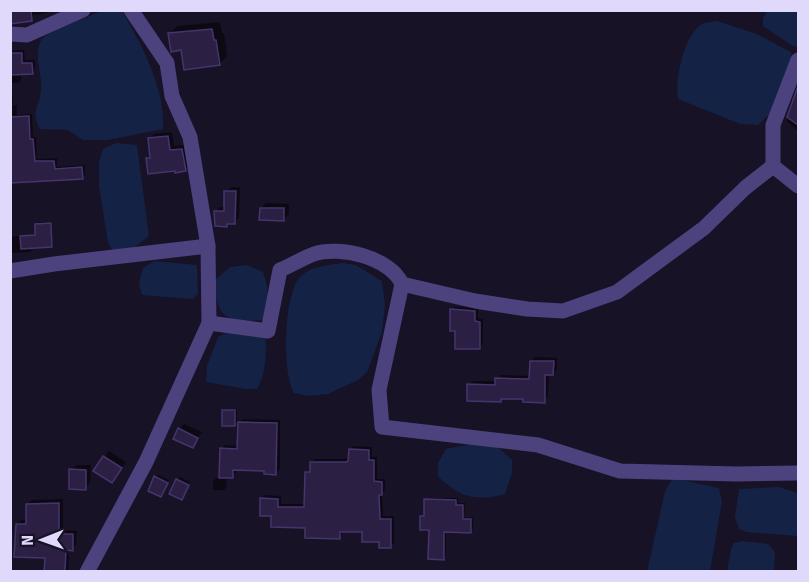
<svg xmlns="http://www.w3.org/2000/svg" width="809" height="582" font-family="'Fira Sans',sans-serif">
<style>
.water{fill:#142246}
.shadow{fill:#0007}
.building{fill:#2b2043;stroke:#46346d;stroke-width:1.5}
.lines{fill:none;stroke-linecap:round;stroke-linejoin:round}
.street{stroke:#4c427e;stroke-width:15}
</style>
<rect width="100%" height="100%" fill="#171225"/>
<g class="water">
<path d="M 101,11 L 122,11 C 141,43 166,90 163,129 L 108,140 L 83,140 L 68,130 L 40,129 C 30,110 40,107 41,89 C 42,76 37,65 38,52 C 38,48 40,42 42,39 C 52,29 87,18 101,11 Z"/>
<path d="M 767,11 L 798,11 L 798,47 L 791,45 L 763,26 L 763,18 Z"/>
<path d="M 717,21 L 757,34 L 791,52 L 791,63 L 769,115 L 758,125 L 740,124 L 678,99 C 675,79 683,40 699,26 C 704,22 710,22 717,21 Z"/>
<path d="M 116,143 L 137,145 L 149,236 L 135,247 L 113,251 L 108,243 L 99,186 L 99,162 L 103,149 Z"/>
<path d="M 154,261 L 197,265 L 198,294 L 192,299 L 142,295 L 139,283 L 143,268 Z"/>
<path d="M 342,263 L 356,265 L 382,281 L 385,305 L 382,332 L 367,372 L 358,380 L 328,394 L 308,396 L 294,393 C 282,372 283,291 302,275 C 312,266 329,265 342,263 Z"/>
<path d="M 247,265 L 263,272 C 269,289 270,303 263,320 C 228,323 214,319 216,279 L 230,267 Z"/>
<path d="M 226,333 L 265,335 C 267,353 266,373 257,389 L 246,389 L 206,382 L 207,366 L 218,337 Z"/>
<path d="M 481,442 L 497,446 L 512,460 L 512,473 L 505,494 C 477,502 458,497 438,476 L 438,463 L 446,449 Z"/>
<path d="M 673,478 L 719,488 L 722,502 L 710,571 L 647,572 L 665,491 Z"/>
<path d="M 779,487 L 798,493 L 798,536 L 746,532 L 739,529 L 735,517 L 739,489 Z"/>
<path d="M 742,541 L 768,544 L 775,552 L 774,571 L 727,571 L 731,549 L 734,543 Z"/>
</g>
<g class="shadow">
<path d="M 10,10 L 50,10 L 47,13 L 34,15 L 31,19 Z"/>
<path d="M 220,22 L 222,33 L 224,33 L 227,56 L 219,64 L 182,49 L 169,34 L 177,26 Z"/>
<path d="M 24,50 L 25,60 L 35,60 L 35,70 L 32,73 L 21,73 L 21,80 L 18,83 L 12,83 L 13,106 L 17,105 L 17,115 L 32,114 L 33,137 L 36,137 L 37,159 L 57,158 L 57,167 L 85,165 L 85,175 L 82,178 L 10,181 L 10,51 Z"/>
<path d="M 798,91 L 798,131 L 787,121 Z"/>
<path d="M 172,132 L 174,146 L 186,145 L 190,165 L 185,170 L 148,159 L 152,155 L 149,139 L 154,134 Z"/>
<path d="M 231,187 L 240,187 L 239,218 L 234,222 L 230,222 L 227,225 L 216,212 L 220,207 L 226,207 L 226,192 Z"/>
<path d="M 266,203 L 289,204 L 289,214 L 283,220 L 261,208 Z"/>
<path d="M 39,222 L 52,222 L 53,243 L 51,246 L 32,247 L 30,252 L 10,253 L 10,237 L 37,234 L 36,225 Z"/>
<path d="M 455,307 L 478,308 L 478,319 L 483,319 L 483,344 L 479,348 L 457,330 L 452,310 Z"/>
<path d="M 535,357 L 557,358 L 557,369 L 553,374 L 549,373 L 548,397 L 544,401 L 503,398 L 500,401 L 469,385 L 473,381 L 497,381 L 501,375 L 531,376 L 531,361 Z"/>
<path d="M 225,409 L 237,409 L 237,422 L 234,424 L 223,411 Z"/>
<path d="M 243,419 L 280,420 L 280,469 L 276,473 L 266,469 L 236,469 L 236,473 L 232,477 L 227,477 L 226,488 L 224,490 L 213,490 L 213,481 L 216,478 L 221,478 L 221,449 L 225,445 L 239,446 L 239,422 Z"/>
<path d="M 184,424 L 202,432 L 192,446 L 179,429 Z"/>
<path d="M 353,446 L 372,447 L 372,457 L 377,457 L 377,479 L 385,479 L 385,490 L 382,493 L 383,516 L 394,516 L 394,543 L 390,547 L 363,531 L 343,530 L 342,534 L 339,538 L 272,515 L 261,499 L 265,495 L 281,496 L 281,504 L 305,504 L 306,473 L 312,469 L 312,462 L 315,459 L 350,459 L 350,450 Z"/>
<path d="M 109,451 L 126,462 L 112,481 L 95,471 Z"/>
<path d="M 76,465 L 91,465 L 90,483 L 85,488 L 71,470 Z"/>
<path d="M 158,475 L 169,480 L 161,495 L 155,477 Z"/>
<path d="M 180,477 L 190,482 L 182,498 L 171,493 Z"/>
<path d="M 428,498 L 458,498 L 458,503 L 465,503 L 464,517 L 473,518 L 473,529 L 471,531 L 446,531 L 446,556 L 444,558 L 430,529 L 421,517 L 425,514 L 426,500 Z"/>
<path d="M 63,499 L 63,530 L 77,531 L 76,545 L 72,549 L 69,549 L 68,572 L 46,572 L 46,557 L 17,524 L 22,520 L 28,520 L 27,504 L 32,500 Z"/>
</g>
<g class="building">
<path d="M 10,10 L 31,10 L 32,21 L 10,24 Z"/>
<path d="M 212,29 L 214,40 L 216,40 L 220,65 L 184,70 L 181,50 L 171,52 L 168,33 Z"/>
<path d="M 10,53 L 22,53 L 22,63 L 32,63 L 33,74 L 11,75 Z"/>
<path d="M 798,86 L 798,125 L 787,117 Z"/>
<path d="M 29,116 L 30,139 L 33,139 L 35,161 L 54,161 L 55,169 L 82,167 L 83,179 L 10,183 L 10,117 Z"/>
<path d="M 168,136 L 170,150 L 182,149 L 186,171 L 175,173 L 175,171 L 148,174 L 146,158 L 150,158 L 148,138 Z"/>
<path d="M 224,191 L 236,191 L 235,224 L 227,224 L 227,227 L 215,226 L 214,211 L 224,211 Z"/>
<path d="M 260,208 L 284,208 L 284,221 L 259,220 Z"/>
<path d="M 51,223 L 52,247 L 21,249 L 20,236 L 35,235 L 35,224 Z"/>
<path d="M 450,309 L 475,311 L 475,321 L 480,322 L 480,349 L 455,349 L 455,331 L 450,331 Z"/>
<path d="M 530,361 L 554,361 L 553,375 L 545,375 L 545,403 L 523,402 L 523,399 L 501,399 L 501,402 L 467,401 L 467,384 L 495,385 L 495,378 L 529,379 Z"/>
<rect x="222" y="410" width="13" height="16"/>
<path d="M 238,422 L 277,423 L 276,475 L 264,474 L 264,471 L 233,470 L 233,478 L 219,478 L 220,448 L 237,449 Z"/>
<path d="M 178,428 L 198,438 L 193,448 L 173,439 Z"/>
<path d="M 349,449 L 369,450 L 369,460 L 374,460 L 374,481 L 382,482 L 382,495 L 379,495 L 380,519 L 391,519 L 391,548 L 379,548 L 379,542 L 362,542 L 362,532 L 340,532 L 340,539 L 305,538 L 305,528 L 271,527 L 271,516 L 260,516 L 260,498 L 278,499 L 278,507 L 304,507 L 305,472 L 310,472 L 310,462 L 346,462 L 348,461 Z"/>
<path d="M 103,456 L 122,468 L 112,483 L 93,471 Z"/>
<path d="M 69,469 L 86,470 L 86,490 L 69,489 Z"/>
<path d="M 154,476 L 168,483 L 161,497 L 148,491 Z"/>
<path d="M 176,479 L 189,485 L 182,500 L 169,494 Z"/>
<path d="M 424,499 L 456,500 L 456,505 L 463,505 L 463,519 L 471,519 L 471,533 L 444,532 L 444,560 L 428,559 L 429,530 L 420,530 L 420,516 L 424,516 Z"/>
<path d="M 59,503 L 59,534 L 73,534 L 73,551 L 66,550 L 65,572 L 44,572 L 45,558 L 14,557 L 16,524 L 26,524 L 26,504 Z"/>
</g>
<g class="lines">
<g class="street">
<path d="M 10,34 L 27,35 L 83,10"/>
<path d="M 798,60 L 773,125 L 773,166 L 798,186"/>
<path d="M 10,271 L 54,264 L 208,246"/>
<path d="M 402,284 L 475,301 L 527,309 L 563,311 L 617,292 L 704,228 L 745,188 L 773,166"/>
<path d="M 209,323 L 268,331 L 280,270 C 292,265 303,258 314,254 C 340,245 391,258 402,284 L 379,390 L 382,427 L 538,445 L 620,471 L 736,474 L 798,473"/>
<path d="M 87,572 L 146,462 L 209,323 L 208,246 L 190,137 L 172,96 L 167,63 L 131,10"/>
</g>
</g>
<rect width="809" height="582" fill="none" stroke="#e1d9fb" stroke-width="24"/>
<g transform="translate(42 540) rotate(269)" stroke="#171225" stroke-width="4.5" paint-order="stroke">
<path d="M0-4.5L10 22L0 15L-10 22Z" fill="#e1d9fb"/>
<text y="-9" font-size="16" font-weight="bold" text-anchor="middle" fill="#e1d9fb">N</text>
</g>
</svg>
